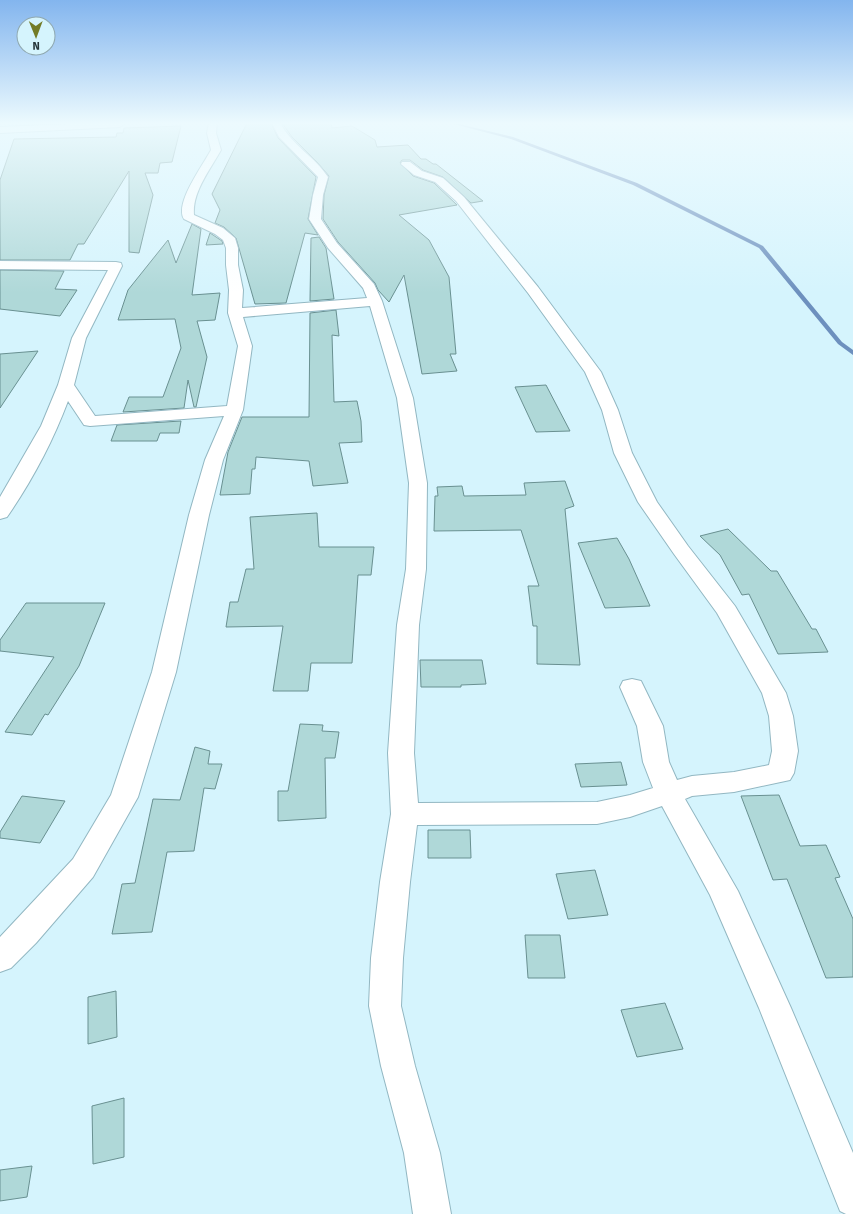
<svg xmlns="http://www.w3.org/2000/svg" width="853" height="1214" font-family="'Fira Sans',sans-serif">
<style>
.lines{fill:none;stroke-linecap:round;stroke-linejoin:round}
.stream{fill:#6d90be;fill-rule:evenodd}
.building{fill:#afd8d8;stroke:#699091}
.street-casing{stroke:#92b7c2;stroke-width:2}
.street{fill:#fff;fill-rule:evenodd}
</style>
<rect width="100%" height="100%" fill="#d5f4fd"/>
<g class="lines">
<path class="stream" d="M 450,123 L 455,123 L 513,137 L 637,183 L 763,246 L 842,342 L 853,350 L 853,355 L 838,344 L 759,248 L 633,185 L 511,139 Z"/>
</g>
<g class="building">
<path d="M 247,123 L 271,123 L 278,138 L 316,177 L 308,219 L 318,235 L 305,233 L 286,303 L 255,304 L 236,238 L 224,227 L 215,223 L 220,210 L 212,194 Z"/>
<path d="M 282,123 L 331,123 L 332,128 L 352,126 L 375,140 L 377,147 L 408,145 L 421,159 L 426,159 L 433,164 L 436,164 L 483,201 L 471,203 L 443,177 L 423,170 L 410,160 L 402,160 L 400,163 L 413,176 L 434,183 L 457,205 L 399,215 L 429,240 L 449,277 L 456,354 L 450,354 L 457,371 L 422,374 L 404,275 L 389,302 L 378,290 L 375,283 L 338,242 L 323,219 L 324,195 L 329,176 L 317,162 L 292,137 Z"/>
<path d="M 181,126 L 172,162 L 160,163 L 158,173 L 145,173 L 153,195 L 139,253 L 129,252 L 129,171 L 84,244 L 78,244 L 70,260 L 0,260 L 0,180 L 14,139 L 116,137 L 117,133 L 123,133 L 124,128 Z"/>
<path d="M 192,224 L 201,229 L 192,295 L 220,293 L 215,320 L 197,321 L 207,357 L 196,407 L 194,407 L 188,380 L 184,408 L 123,412 L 129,397 L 163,397 L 181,348 L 175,319 L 118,320 L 128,290 L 168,240 L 176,263 Z"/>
<path d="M 210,233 L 222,241 L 223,244 L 206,245 Z"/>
<path d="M 319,237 L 326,248 L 334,299 L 310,301 L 311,238 Z"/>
<path d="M 0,270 L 64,271 L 55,289 L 77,290 L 60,316 L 0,309 Z"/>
<path d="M 336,310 L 339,336 L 332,335 L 334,402 L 357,401 L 361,421 L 362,442 L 339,443 L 348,483 L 313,486 L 309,461 L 256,457 L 255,469 L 252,469 L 250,494 L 220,495 L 228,452 L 242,417 L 309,417 L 310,313 Z"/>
<path d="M 38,351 L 0,408 L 0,354 Z"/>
<path d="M 546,385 L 570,431 L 536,432 L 515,387 Z"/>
<path d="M 181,421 L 179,433 L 160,433 L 157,441 L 111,441 L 117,425 Z"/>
<path d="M 565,481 L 574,506 L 565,509 L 580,665 L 537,664 L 537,626 L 533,626 L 528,586 L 539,586 L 521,530 L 434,531 L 435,496 L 438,496 L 437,487 L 462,486 L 464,496 L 526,495 L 524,483 Z"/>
<path d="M 317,513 L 319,547 L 374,547 L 371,575 L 358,575 L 352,663 L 311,663 L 308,691 L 273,691 L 283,626 L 226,627 L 230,602 L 238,602 L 246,569 L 254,569 L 250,517 Z"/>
<path d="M 728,529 L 771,571 L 777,571 L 812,629 L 816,629 L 828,652 L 778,654 L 749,594 L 742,595 L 720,555 L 700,536 Z"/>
<path d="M 617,538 L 629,559 L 650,606 L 605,608 L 578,543 Z"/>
<path d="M 26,603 L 105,603 L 79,666 L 48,715 L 45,714 L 32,735 L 5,732 L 54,657 L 0,651 L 0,640 Z"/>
<path d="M 420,660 L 482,660 L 486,684 L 461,685 L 461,687 L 421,687 Z"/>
<path d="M 300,724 L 323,725 L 322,731 L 339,732 L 335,758 L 325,758 L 326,818 L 278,821 L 278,791 L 288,791 Z"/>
<path d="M 195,747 L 210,751 L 208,764 L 222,764 L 215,789 L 204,788 L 194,851 L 167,852 L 152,932 L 112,934 L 122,884 L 135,883 L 153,799 L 180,800 Z"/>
<path d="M 621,762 L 627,785 L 581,787 L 575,764 Z"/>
<path d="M 779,795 L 800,846 L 826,845 L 840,877 L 835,878 L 853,919 L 853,977 L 826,978 L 787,879 L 773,880 L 741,796 Z"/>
<path d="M 22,796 L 65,801 L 40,843 L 0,838 L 0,832 Z"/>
<path d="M 428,830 L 470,830 L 471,858 L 428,858 Z"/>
<path d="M 595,870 L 608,915 L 568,919 L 556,874 Z"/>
<path d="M 525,935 L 560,935 L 565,978 L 528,978 Z"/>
<path d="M 116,991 L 117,1037 L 88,1044 L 88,997 Z"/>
<path d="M 665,1003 L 683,1049 L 637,1057 L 621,1010 Z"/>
<path d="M 124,1098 L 124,1157 L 93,1164 L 92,1106 Z"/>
<path d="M 32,1166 L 27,1197 L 0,1201 L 0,1170 Z"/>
</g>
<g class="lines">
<g class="street-casing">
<g id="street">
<path d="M 94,123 L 125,123 L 120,127 L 0,133 L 0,127 Z"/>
<path d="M 209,123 L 217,123 L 216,133 L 221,150 C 210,170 192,192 194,215 L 223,228 L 235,238 L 238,248 L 238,265 L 243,290 L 242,308 L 367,298 L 363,288 L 328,248 L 309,219 L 313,195 L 318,177 L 279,137 L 272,123 L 280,123 C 292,145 314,156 328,177 L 323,195 L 321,219 L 337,243 L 374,284 L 382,301 L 413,398 L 427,483 L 426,569 L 419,625 L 414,753 L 418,803 L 597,802 L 630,795 L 653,788 L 643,762 L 637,726 L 620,687 L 623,681 L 632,679 L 641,681 L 663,726 L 669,762 L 677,780 L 692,776 L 734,772 L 769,765 L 772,751 L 769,716 L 762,693 L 717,613 L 674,554 L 638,502 L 614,453 L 602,410 L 585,372 L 528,293 L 456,201 L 435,182 L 414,175 L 401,164 L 402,162 L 410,162 L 422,171 L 443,178 L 464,197 L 538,287 L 601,372 L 618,410 L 632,453 L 657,502 L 688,546 L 735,606 L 786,693 L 793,716 L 798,751 L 794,773 L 790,780 L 734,792 L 692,796 L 685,799 L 738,891 L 791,1008 L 853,1153 L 853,1214 L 846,1214 L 840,1211 L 759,1008 L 710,895 L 662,806 L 630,817 L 597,824 L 417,825 L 410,882 L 403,958 L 401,1006 L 415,1066 L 440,1153 L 451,1214 L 413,1214 L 404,1153 L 381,1066 L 369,1006 L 371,958 L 380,882 L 391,814 L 388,753 L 397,625 L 406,569 L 409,483 L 397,398 L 370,306 L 243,317 L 252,346 L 243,410 L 223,460 L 209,515 L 176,672 L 138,797 L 93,877 L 36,943 L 11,968 L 0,972 L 0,937 L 73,859 L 111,795 L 152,672 L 189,515 L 205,460 L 224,416 L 90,426 L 84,425 L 68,401 C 53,441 32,481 7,517 L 0,519 L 0,497 L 41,426 L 58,385 L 72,338 L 108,270 L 0,269 L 0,261 L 116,262 L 121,263 L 122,266 L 86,338 L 74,385 L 95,416 L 227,406 L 238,346 L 228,313 L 229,290 L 226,265 L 226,248 L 223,240 L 215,234 L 184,219 C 174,204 203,165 211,150 L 207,133 Z"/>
</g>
</g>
<use href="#street" class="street"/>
</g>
<linearGradient id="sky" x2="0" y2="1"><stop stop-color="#83b5ee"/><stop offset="0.42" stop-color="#ecfafe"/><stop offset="1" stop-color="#ecfafe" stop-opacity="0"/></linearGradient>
<rect width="853" height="293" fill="url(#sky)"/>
<g transform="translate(36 36) rotate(179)"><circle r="19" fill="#d5f4fd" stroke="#8fa8af"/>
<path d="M0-3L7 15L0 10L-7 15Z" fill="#737c27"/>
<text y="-6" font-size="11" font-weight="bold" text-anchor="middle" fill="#26363a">N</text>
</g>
</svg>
